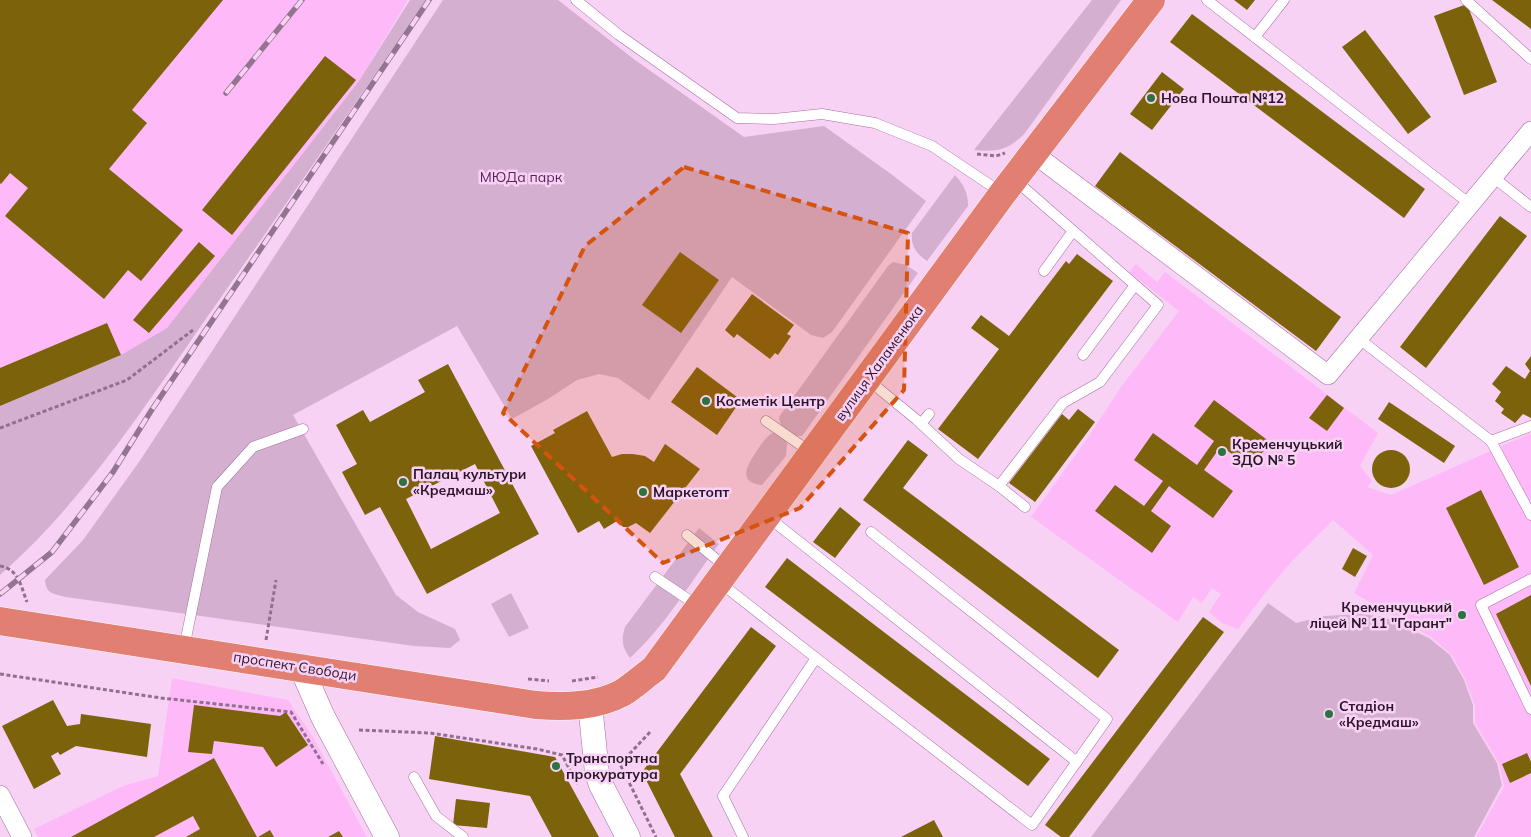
<svg xmlns="http://www.w3.org/2000/svg" width="1531" height="837" font-family="Mulish,sans-serif">
<style>
.built{fill:#febaf8}
.green{fill:#d4afd0}
.building{fill:#7c620a;fill-rule:evenodd}
.lines{fill:none;stroke-linecap:round;stroke-linejoin:round}
.service-casing{stroke:#a66da1;stroke-width:11}
.minor-casing{stroke:#a66da1;stroke-width:20}
.tertiary-casing{stroke:#a66da1;stroke-width:25}
.trunk-casing{stroke:#fff;stroke-width:29}
.path{stroke:#90718d;stroke-width:3;stroke-dasharray:4 2.5;stroke-linecap:butt}
.service{stroke:#fff;stroke-width:10}
.minor{stroke:#fff;stroke-width:19}
.tertiary{stroke:#fff;stroke-width:24}
.trunk{stroke:#e07f72;stroke-width:28}
.rail-casing{stroke:#947590;stroke-width:5.5}
.rail{stroke:#f8d2f4;stroke-width:4;stroke-dasharray:11;stroke-linecap:butt}
.marked{fill:#d5520f;fill-opacity:0.2;stroke:#d5520f;stroke-width:4;stroke-dasharray:10 6;stroke-linejoin:round}
.poi-dot{fill:#2c7340;stroke:#f8d2f4;stroke-width:2}
.labels{text-anchor:middle;dominant-baseline:central;stroke-width:5;stroke-linejoin:round;paint-order:stroke}
.poi-label{font-size:14px;font-weight:bold;fill:#2c152a;stroke:#f8d2f4;text-anchor:start}
.park-label{font-size:14px;fill:#5d1f59;stroke:#f8d2f4}
.street-label{font-size:14px;fill:#2c152a;stroke:#f8d2f4}
</style>
<rect width="100%" height="100%" fill="#f8d2f4"/>
<g class="built">
<path d="M 0,0 L 408,0 L 359,81 L 167,328 L 121,355 L 0,406 Z"/>
<path d="M 1136,264 L 1157,282 L 1165,272 L 1378,433 L 1360,466 L 1372,481 L 1367,487 L 1391,495 L 1531,433 L 1531,837 L 1476,837 L 1504,787 L 1499,763 L 1475,723 L 1475,706 L 1465,679 L 1451,654 L 1431,637 L 1354,593 L 1373,555 L 1333,520 L 1292,561 L 1266,592 L 1238,629 L 1222,623 L 1209,612 L 1221,594 L 1212,588 L 1202,603 L 1193,597 L 1178,622 L 1031,517 L 1087,439 L 1121,387 L 1179,311 L 1129,272 Z"/>
<path d="M 172,678 L 288,700 L 313,737 L 367,837 L 38,837 L 34,829 L 123,786 L 158,776 Z"/>
</g>
<g class="green">
<path d="M 410,0 L 426,0 C 352,108 278,216 203,323 C 143,410 79,506 0,575 L 0,406 L 121,355 L 167,328 L 359,81 Z"/>
<path d="M 443,0 L 558,0 L 635,60 L 744,137 L 824,126 L 891,174 L 926,201 L 832,332 L 823,338 L 811,335 L 732,277 L 649,400 L 618,378 L 599,374 L 577,380 L 548,399 L 512,419 L 457,326 L 293,415 L 396,595 L 418,612 L 455,629 L 460,640 L 450,648 L 414,646 L 66,597 C 54,594 46,594 45,580 L 83,540 L 139,462 Z"/>
<path d="M 1092,0 L 1121,0 L 1025,133 C 1009,150 997,152 974,150 Z"/>
<path d="M 955,175 C 964,185 968,193 968,206 L 927,261 C 916,253 911,247 912,233 Z"/>
<path d="M 893,262 L 906,265 L 918,273 L 802,436 L 793,436 C 785,431 780,427 779,417 L 888,266 Z"/>
<path d="M 774,432 L 780,435 L 787,443 L 786,456 L 762,485 C 735,482 749,463 758,449 C 763,442 767,436 774,432 Z"/>
<path d="M 699,528 L 719,544 C 690,583 665,626 630,658 C 622,647 621,640 625,627 Z"/>
<path d="M 511,593 L 529,628 L 509,637 L 491,604 Z"/>
<path d="M 1268,603 L 1296,623 L 1324,616 L 1361,614 L 1384,617 L 1429,638 L 1450,655 L 1464,680 L 1473,705 L 1473,723 L 1497,763 L 1502,785 L 1474,837 L 1091,837 Z"/>
</g>
<g class="building">
<path d="M 0,0 L 223,0 L 132,110 L 147,123 L 109,169 L 183,230 L 141,281 L 128,270 L 104,299 L 5,216 L 28,188 L 10,173 L 1,184 L 0,183 Z"/>
<path d="M 1234,0 L 1255,0 L 1247,10 Z"/>
<path d="M 1492,0 L 1531,0 L 1531,29 Z"/>
<path d="M 1467,4 L 1497,82 L 1464,95 L 1434,16 Z"/>
<path d="M 1192,14 L 1425,189 L 1404,218 L 1170,42 Z"/>
<path d="M 1365,30 L 1431,117 L 1408,134 L 1342,47 Z"/>
<path d="M 325,56 L 356,80 L 232,235 L 202,210 Z"/>
<path d="M 1162,72 L 1184,89 L 1152,130 L 1130,114 Z"/>
<path d="M 1120,152 L 1341,317 L 1316,351 L 1095,186 Z"/>
<path d="M 1500,216 L 1527,236 L 1426,368 L 1400,347 Z"/>
<path d="M 199,242 L 215,256 L 149,333 L 133,320 Z"/>
<path d="M 680,252 L 719,280 L 681,333 L 642,305 Z"/>
<path d="M 1077,254 L 1113,281 L 978,459 L 938,429 L 999,349 L 971,328 L 981,315 L 1009,336 L 1066,261 L 1069,264 Z"/>
<path d="M 752,294 L 794,325 L 787,334 L 791,336 L 778,355 L 775,353 L 770,359 L 737,334 L 734,338 L 725,330 Z"/>
<path d="M 107,323 L 121,355 L 0,406 L 0,368 Z"/>
<path d="M 1531,356 L 1531,418 L 1523,414 L 1515,423 L 1501,413 L 1504,409 L 1495,401 L 1501,392 L 1492,384 L 1506,366 L 1525,379 L 1530,371 L 1525,364 Z"/>
<path d="M 448,364 L 539,534 L 427,594 L 380,507 L 365,515 L 342,472 L 357,464 L 336,425 L 363,410 L 370,422 L 425,392 L 418,380 ZM 475,464 L 500,513 L 431,549 L 406,499 Z"/>
<path d="M 697,367 L 741,400 L 717,435 L 671,402 Z"/>
<path d="M 1327,395 L 1344,408 L 1327,431 L 1309,418 Z"/>
<path d="M 1214,400 L 1270,442 L 1251,468 L 1221,446 L 1204,470 L 1233,491 L 1213,518 L 1169,486 L 1151,511 L 1171,526 L 1152,553 L 1095,511 L 1115,485 L 1144,506 L 1163,481 L 1134,460 L 1153,433 L 1197,465 L 1214,441 L 1194,426 Z"/>
<path d="M 1389,402 L 1455,446 L 1444,463 L 1378,419 Z"/>
<path d="M 1078,409 L 1095,422 L 1035,502 L 1009,483 L 1062,414 L 1069,420 Z"/>
<path d="M 587,411 L 612,457 L 622,454 L 633,454 L 645,456 L 654,462 L 665,444 L 700,469 L 650,533 L 636,523 L 628,527 L 623,527 L 617,521 L 604,529 L 599,521 L 578,533 L 531,446 L 555,433 L 553,430 Z"/>
<path d="M 908,440 L 928,455 L 903,488 L 1119,650 L 1098,678 L 863,500 Z"/>
<circle cx="1391" cy="469" r="19"/>
<path d="M 1481,490 L 1519,567 L 1484,585 L 1446,508 Z"/>
<path d="M 840,507 L 861,524 L 835,558 L 813,542 Z"/>
<path d="M 1353,548 L 1367,556 L 1355,577 L 1342,569 Z"/>
<path d="M 787,558 L 1050,759 L 1028,786 L 765,587 Z"/>
<path d="M 1531,595 L 1531,686 L 1496,614 Z"/>
<path d="M 1203,617 L 1224,632 L 1069,837 L 1061,837 L 1045,825 Z"/>
<path d="M 751,627 L 776,646 L 680,774 L 713,837 L 675,837 L 642,772 Z"/>
<path d="M 53,700 L 67,726 L 80,724 L 81,714 L 151,724 L 147,757 L 76,746 L 60,755 L 58,752 L 51,756 L 61,774 L 34,789 L 2,726 Z"/>
<path d="M 194,705 L 280,716 L 286,712 L 308,745 L 276,767 L 263,747 L 214,741 L 212,754 L 188,752 Z"/>
<path d="M 435,736 L 555,757 L 599,837 L 552,837 L 530,796 L 429,779 Z"/>
<path d="M 1527,753 L 1531,762 L 1531,773 L 1510,783 L 1502,764 Z"/>
<path d="M 214,758 L 257,837 L 186,837 L 200,829 L 193,816 L 154,837 L 71,837 Z"/>
<path d="M 456,799 L 490,803 L 487,828 L 453,825 Z"/>
<path d="M 934,820 L 943,837 L 901,837 Z"/>
<path d="M 270,830 L 274,837 L 258,837 Z"/>
<path d="M 339,831 L 343,837 L 328,837 Z"/>
</g>
<g class="lines">
<g class="service-casing">
<g id="service">
<path d="M 576,0 L 619,35 L 737,118 L 774,119 L 822,114 L 875,123 L 932,146 L 1002,193"/>
<path d="M 1207,0 L 1470,204"/>
<path d="M 1466,0 L 1531,59"/>
<path d="M 1255,37 L 1284,0"/>
<path d="M 1493,177 L 1531,207"/>
<path d="M 1044,271 L 1073,231"/>
<path d="M 1358,338 L 1491,441 L 1531,426"/>
<path d="M 1083,355 L 1135,285"/>
<path d="M 867,379 L 917,420 L 959,459 L 999,486 L 1025,507"/>
<path d="M 766,421 L 812,453"/>
<path d="M 921,424 L 929,414"/>
<path d="M 1491,441 L 1531,515"/>
<path d="M 999,486 L 1063,403 L 1100,382 L 1158,305 L 1015,180"/>
<path d="M 768,517 L 1077,762"/>
<path d="M 687,535 L 727,568"/>
<path d="M 655,577 L 698,606"/>
<path d="M 1531,579 L 1481,605 L 1531,709"/>
<path d="M 718,581 L 816,658"/>
<path d="M 184,648 L 217,487 L 253,447 L 303,429"/>
<path d="M 414,777 L 436,816 L 463,837"/>
<path d="M 743,837 L 723,796 L 816,658 L 1032,825 L 1107,719 L 871,532"/>
</g>
</g>
<g class="minor-casing">
<g id="minor">
<path d="M 1033,153 L 1328,375 L 1531,131"/>
<path d="M 0,795 L 22,837"/>
</g>
</g>
<g class="tertiary-casing">
<g id="tertiary">
<path d="M 301,667 L 323,717 L 387,837"/>
<path d="M 590,704 L 597,773 L 601,785 L 628,837"/>
</g>
</g>
<g class="trunk-casing">
<path id="trunk" d="M 0,621 L 536,705 C 564,707 596,707 622,693 C 633,686 643,677 654,669 L 1003,193 L 1151,0"/>
</g>
<g class="path">
<path d="M 977,154 L 996,156 L 1005,153"/>
<path d="M 0,428 L 127,380 L 193,330"/>
<path d="M 0,566 C 19,569 21,587 27,602"/>
<path d="M 266,640 L 276,580"/>
<path d="M 0,674 L 161,698 L 291,712 L 323,764"/>
<path d="M 528,679 L 549,681"/>
<path d="M 572,681 L 598,677"/>
<path d="M 359,730 L 430,733 L 537,749 L 562,755 L 578,785"/>
<path d="M 650,732 L 620,764 L 656,837"/>
</g>
<use href="#service" class="service"/>
<use href="#minor" class="minor"/>
<use href="#tertiary" class="tertiary"/>
<use href="#trunk" class="trunk"/>
<g class="rail-casing">
<g id="rail">
<path d="M 226,93 L 302,0"/>
<path d="M 0,594 L 52,552 L 113,472 L 151,411 L 429,0"/>
</g>
</g>
<use href="#rail" class="rail"/>
</g>
<path class="marked" d="M 684,167 L 908,233 L 904,390 L 800,508 L 663,563 L 503,413 L 585,246 Z"/>
<g class="poi-dot">
<circle cx="1151" cy="98" r="5"/>
<circle cx="706" cy="401" r="5"/>
<circle cx="1222" cy="452" r="5"/>
<circle cx="403" cy="482" r="5"/>
<circle cx="643" cy="492" r="5"/>
<circle cx="1462" cy="615" r="5"/>
<circle cx="1329" cy="714" r="5"/>
<circle cx="556" cy="766" r="5"/>
</g>
<g class="labels">
<g class="poi-label">
<text x="1161" y="98">Нова Пошта №12</text>
<text x="716" y="401">Косметік Центр</text>
<text x="1232" y="444">Кременчуцький<tspan x="1232" dy="16">ЗДО № 5</tspan></text>
<text x="413" y="474">Палац культури<tspan x="413" dy="16">«Кредмаш»</tspan></text>
<text x="653" y="492">Маркетопт</text>
<text x="1452" y="607" text-anchor="end">Кременчуцький<tspan x="1452" dy="16">ліцей № 11 "Гарант"</tspan></text>
<text x="1339" y="706">Стадіон<tspan x="1339" dy="16">«Кредмаш»</tspan></text>
<text x="566" y="758">Транспортна<tspan x="566" dy="16">прокуратура</tspan></text>
</g>
<g class="park-label">
<text x="521" y="177">МЮДа парк</text>
</g>
<g class="street-label">
<text transform="translate(879 363) rotate(-54)">вулиця Халаменюка</text>
<text transform="translate(295 666) rotate(9)">проспект Свободи</text>
</g>
</g>
</svg>
